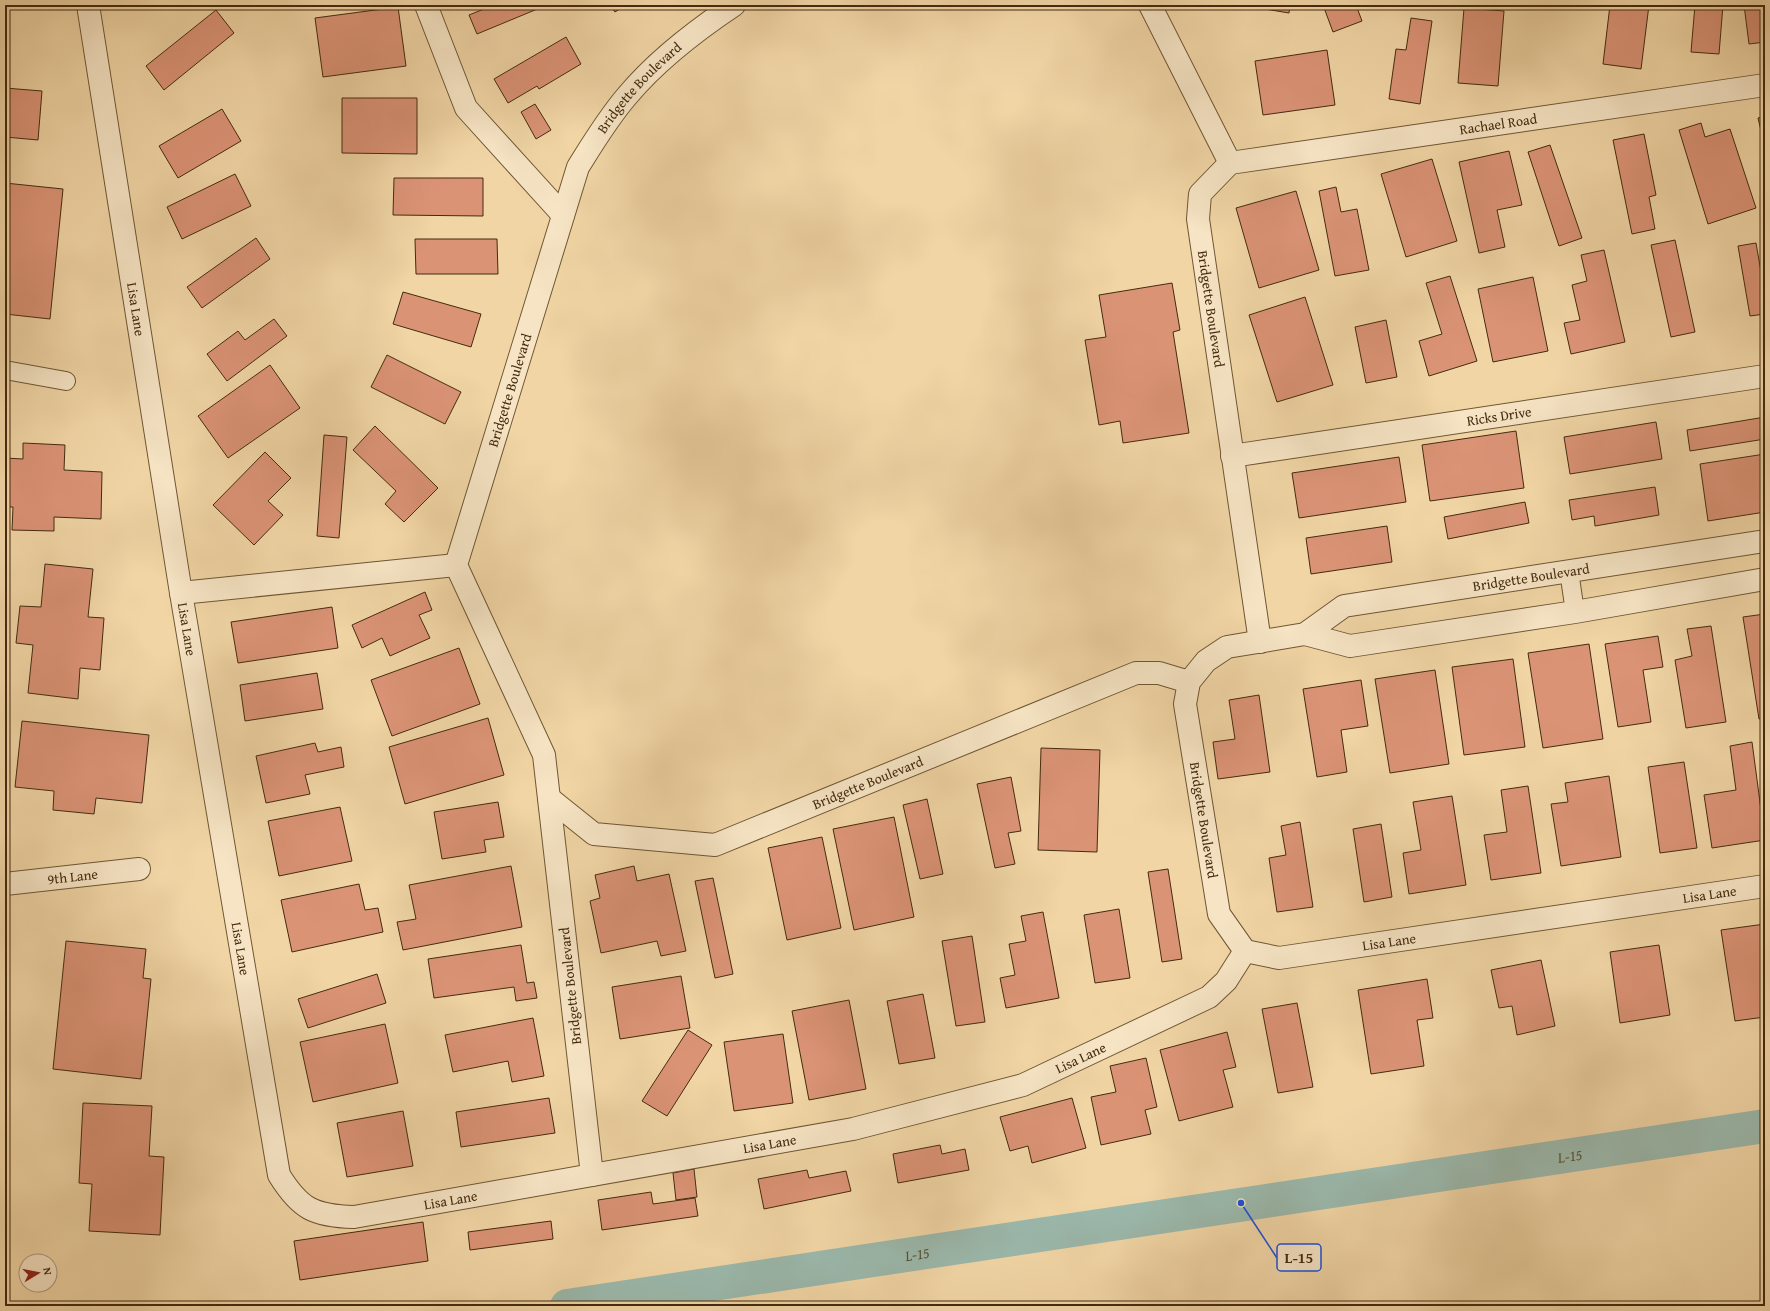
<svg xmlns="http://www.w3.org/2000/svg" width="1770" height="1311" font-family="'Gentium Book Plus',serif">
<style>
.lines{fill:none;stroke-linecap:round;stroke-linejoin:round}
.canal{stroke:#9bb8ab;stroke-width:34}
.building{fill:#db9376;stroke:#442b0f}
.service-casing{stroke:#6f5634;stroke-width:20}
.minor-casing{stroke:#6f5634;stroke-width:24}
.service{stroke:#f6e4c4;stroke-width:18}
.minor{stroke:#f6e4c4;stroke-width:22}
.labels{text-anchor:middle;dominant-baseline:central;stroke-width:3;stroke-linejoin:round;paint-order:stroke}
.street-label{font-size:14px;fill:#442b0f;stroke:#f6e4c4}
.water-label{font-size:15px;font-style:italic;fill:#5a4e36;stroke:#f6e4c4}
.leader{fill:none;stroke:#1d4ed8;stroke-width:1.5}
.callout-dot{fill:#1d4ed8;stroke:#f6e4c4;stroke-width:1.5}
.callout{fill:#f6e4c4;stroke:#1d4ed8;stroke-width:1.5}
.callout-label{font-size:15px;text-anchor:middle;font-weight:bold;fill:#442b0f}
</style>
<rect width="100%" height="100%" fill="#f1d5a5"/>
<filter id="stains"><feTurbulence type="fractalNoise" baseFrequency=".005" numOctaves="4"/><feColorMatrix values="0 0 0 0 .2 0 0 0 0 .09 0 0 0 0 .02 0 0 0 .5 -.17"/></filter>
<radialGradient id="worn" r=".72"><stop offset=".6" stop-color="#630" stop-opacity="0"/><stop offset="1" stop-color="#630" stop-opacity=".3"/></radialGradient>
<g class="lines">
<path class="canal" id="s1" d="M 567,1306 L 1765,1126"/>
</g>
<g class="building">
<path d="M 168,5 L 179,5 L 172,10 Z"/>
<path d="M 494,5 L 547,5 L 477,34 L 469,15 Z"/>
<path d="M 610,5 L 626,5 L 615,12 Z"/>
<path d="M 1241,5 L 1290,5 L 1289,13 Z"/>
<path d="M 1323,5 L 1356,5 L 1362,21 L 1333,32 Z"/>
<path d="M 1610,5 L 1649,5 L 1641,69 L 1603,64 Z"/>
<path d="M 1695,5 L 1723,5 L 1719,54 L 1691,52 Z"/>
<path d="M 1744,5 L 1765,5 L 1765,42 L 1749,44 Z"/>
<path d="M 398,7 L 406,66 L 323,77 L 315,18 Z"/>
<path d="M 1464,8 L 1504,11 L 1498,86 L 1458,83 Z"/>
<path d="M 216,10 L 234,33 L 164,90 L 146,66 Z"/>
<path d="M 1411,18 L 1432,21 L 1420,104 L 1389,99 L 1396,49 L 1406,50 Z"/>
<path d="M 566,37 L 581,64 L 539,89 L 537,86 L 508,103 L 494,79 Z"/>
<path d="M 1327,50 L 1335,105 L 1263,115 L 1255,61 Z"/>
<path d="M 5,88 L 42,91 L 38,140 L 5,137 Z"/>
<path d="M 342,98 L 417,98 L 417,154 L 342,153 Z"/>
<path d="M 535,104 L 551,130 L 536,139 L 521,112 Z"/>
<path d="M 222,109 L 241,141 L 178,178 L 159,146 Z"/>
<path d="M 1765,116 L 1765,147 L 1758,118 Z"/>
<path d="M 1701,123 L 1705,137 L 1730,129 L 1756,208 L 1708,224 L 1679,130 Z"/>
<path d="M 1644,134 L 1656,195 L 1649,197 L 1655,229 L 1632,234 L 1613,140 Z"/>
<path d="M 1550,145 L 1582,238 L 1559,246 L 1528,152 Z"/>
<path d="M 1509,151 L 1522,205 L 1497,210 L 1505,247 L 1479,253 L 1459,162 Z"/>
<path d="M 1432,159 L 1457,241 L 1406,257 L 1381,174 Z"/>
<path d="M 235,174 L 251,206 L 182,239 L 167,207 Z"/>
<path d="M 394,178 L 483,178 L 483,216 L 393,215 Z"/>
<path d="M 5,183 L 63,189 L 50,319 L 5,314 Z"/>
<path d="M 1336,187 L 1341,212 L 1357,209 L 1369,270 L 1335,276 L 1319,191 Z"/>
<path d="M 1296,191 L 1319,270 L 1259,288 L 1236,208 Z"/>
<path d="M 256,238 L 270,259 L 202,308 L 187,287 Z"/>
<path d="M 415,239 L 497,239 L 498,274 L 416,274 Z"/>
<path d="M 1675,240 L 1695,332 L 1671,337 L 1651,245 Z"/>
<path d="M 1756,243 L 1765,295 L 1765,314 L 1750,316 L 1738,246 Z"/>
<path d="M 1604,250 L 1625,342 L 1571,354 L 1564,323 L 1580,320 L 1572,285 L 1587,281 L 1581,255 Z"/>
<path d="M 1450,276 L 1477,361 L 1429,376 L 1419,341 L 1442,334 L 1426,283 Z"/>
<path d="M 1533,277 L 1548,351 L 1493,362 L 1478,289 Z"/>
<path d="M 1172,283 L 1180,330 L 1173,332 L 1189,433 L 1123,443 L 1120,421 L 1099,425 L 1085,340 L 1106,337 L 1099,295 Z"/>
<path d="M 403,292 L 481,314 L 471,347 L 393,324 Z"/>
<path d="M 1305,297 L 1333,385 L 1277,402 L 1249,315 Z"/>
<path d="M 274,319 L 287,336 L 227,381 L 207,354 L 238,331 L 245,340 Z"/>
<path d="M 1386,320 L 1397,377 L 1366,383 L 1355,327 Z"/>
<path d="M 387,355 L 461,392 L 445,424 L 371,387 Z"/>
<path d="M 270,365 L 300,408 L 228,458 L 198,416 Z"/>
<path d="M 1765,417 L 1765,439 L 1690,451 L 1687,430 Z"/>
<path d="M 1656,422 L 1662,459 L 1570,474 L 1564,437 Z"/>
<path d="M 375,426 L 438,488 L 404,522 L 385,504 L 396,491 L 353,450 Z"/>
<path d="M 1516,431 L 1524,488 L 1430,501 L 1422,445 Z"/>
<path d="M 324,435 L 347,437 L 339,538 L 317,536 Z"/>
<path d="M 23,443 L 65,445 L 64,470 L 102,472 L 101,519 L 54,517 L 54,531 L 12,530 L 13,507 L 5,507 L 5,458 L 23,459 Z"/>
<path d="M 265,452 L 291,478 L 268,501 L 283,515 L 254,545 L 213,505 Z"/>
<path d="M 1765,454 L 1765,512 L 1708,521 L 1700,464 Z"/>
<path d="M 1399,457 L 1406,502 L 1299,518 L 1292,473 Z"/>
<path d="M 1655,487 L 1659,515 L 1595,526 L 1594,516 L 1572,520 L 1569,500 Z"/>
<path d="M 1525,502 L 1529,523 L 1448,539 L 1444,517 Z"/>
<path d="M 1387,526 L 1392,562 L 1311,574 L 1306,538 Z"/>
<path d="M 45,564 L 93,569 L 88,617 L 104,618 L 100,670 L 80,668 L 78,699 L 28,693 L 33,645 L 16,643 L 20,606 L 41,607 Z"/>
<path d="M 425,592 L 432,610 L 419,615 L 430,638 L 390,656 L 382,638 L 362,648 L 352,625 Z"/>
<path d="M 332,607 L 338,648 L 238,663 L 231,622 Z"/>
<path d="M 1765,614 L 1765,718 L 1759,719 L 1743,617 Z"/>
<path d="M 1711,626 L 1726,722 L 1686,728 L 1675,660 L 1692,656 L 1687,629 Z"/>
<path d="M 1658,636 L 1663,667 L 1643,670 L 1651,722 L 1618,727 L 1605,644 Z"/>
<path d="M 1589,644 L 1603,739 L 1543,748 L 1528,653 Z"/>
<path d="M 459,648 L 480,704 L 392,736 L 371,680 Z"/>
<path d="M 1513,659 L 1525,747 L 1464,755 L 1452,667 Z"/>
<path d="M 1435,670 L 1449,764 L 1390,773 L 1375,679 Z"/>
<path d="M 317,673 L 323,709 L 245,721 L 240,685 Z"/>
<path d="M 1361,680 L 1368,726 L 1341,730 L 1347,772 L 1317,777 L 1303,689 Z"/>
<path d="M 1259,695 L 1270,772 L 1218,779 L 1213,742 L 1235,739 L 1229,700 Z"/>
<path d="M 488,718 L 504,775 L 405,804 L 389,747 Z"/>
<path d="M 22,721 L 149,735 L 142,803 L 96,798 L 94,814 L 53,810 L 54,791 L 15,787 Z"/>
<path d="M 1752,742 L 1765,840 L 1712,848 L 1704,795 L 1736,790 L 1730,746 Z"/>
<path d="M 315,743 L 318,752 L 341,747 L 344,767 L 305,775 L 310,794 L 266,803 L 256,756 Z"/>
<path d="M 1041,748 L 1100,750 L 1097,852 L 1038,850 Z"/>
<path d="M 1684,762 L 1697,848 L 1660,853 L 1648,767 Z"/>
<path d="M 1609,776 L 1621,857 L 1561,866 L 1551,804 L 1568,802 L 1565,783 Z"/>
<path d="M 1011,777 L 1021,831 L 1008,833 L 1015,864 L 995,868 L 977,784 Z"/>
<path d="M 1528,786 L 1541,873 L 1491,880 L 1484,835 L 1507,832 L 1501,790 Z"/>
<path d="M 1452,796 L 1466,885 L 1409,894 L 1403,853 L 1421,850 L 1413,802 Z"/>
<path d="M 927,799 L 943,874 L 920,879 L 903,805 Z"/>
<path d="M 498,802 L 504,837 L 484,840 L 486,852 L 442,859 L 434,812 Z"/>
<path d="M 340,807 L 352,861 L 279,876 L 268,821 Z"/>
<path d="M 894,817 L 914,917 L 854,930 L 833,829 Z"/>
<path d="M 1300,822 L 1313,907 L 1277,912 L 1269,858 L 1286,855 L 1281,826 Z"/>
<path d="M 1381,824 L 1392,897 L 1364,902 L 1353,829 Z"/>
<path d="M 822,837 L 841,928 L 787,940 L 768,848 Z"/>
<path d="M 511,866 L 522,927 L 403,950 L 397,922 L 416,919 L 409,885 Z"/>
<path d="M 634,866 L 637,881 L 669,874 L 686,951 L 661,956 L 657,941 L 601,953 L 590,901 L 600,898 L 595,875 Z"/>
<path d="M 1168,869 L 1182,959 L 1162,962 L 1148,872 Z"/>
<path d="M 713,878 L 733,974 L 715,978 L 695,881 Z"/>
<path d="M 359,884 L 365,910 L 378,908 L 383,932 L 292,952 L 281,900 Z"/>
<path d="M 1119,909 L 1130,978 L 1095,983 L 1084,915 Z"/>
<path d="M 1043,912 L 1059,998 L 1006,1008 L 1000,978 L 1015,975 L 1009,944 L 1026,941 L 1021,916 Z"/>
<path d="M 1765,924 L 1765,1017 L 1735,1021 L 1721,930 Z"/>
<path d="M 972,936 L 985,1022 L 956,1026 L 942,941 Z"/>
<path d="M 66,941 L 146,949 L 143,978 L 151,979 L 141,1079 L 53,1069 Z"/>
<path d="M 521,945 L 527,983 L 534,982 L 537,998 L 516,1001 L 514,987 L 434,998 L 428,959 Z"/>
<path d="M 1659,945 L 1670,1015 L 1620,1023 L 1610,952 Z"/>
<path d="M 1541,960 L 1555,1026 L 1517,1035 L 1512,1006 L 1499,1008 L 1491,970 Z"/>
<path d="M 377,974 L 386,1003 L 308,1028 L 298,999 Z"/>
<path d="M 681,976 L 690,1028 L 620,1039 L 612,987 Z"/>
<path d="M 1427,979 L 1433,1018 L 1417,1020 L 1424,1066 L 1371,1074 L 1358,990 Z"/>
<path d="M 923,994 L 935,1058 L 899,1064 L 887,1001 Z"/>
<path d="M 849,1000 L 866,1089 L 809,1100 L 792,1011 Z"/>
<path d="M 1297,1003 L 1313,1087 L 1278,1093 L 1262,1009 Z"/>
<path d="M 533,1018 L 544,1076 L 512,1082 L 508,1061 L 453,1072 L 445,1035 Z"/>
<path d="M 385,1024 L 398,1083 L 313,1102 L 300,1042 Z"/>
<path d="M 688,1030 L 712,1045 L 667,1116 L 642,1101 Z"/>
<path d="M 1227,1032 L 1236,1067 L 1223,1070 L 1233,1107 L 1179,1121 L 1160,1050 Z"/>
<path d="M 783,1034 L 793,1103 L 734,1111 L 724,1042 Z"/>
<path d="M 1146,1058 L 1157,1107 L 1145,1110 L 1151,1134 L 1101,1145 L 1091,1097 L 1116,1092 L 1110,1066 Z"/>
<path d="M 549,1098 L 555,1133 L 461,1147 L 456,1112 Z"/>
<path d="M 1072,1098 L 1086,1148 L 1032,1163 L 1028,1146 L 1010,1151 L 1000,1117 Z"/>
<path d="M 83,1103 L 152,1106 L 149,1156 L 164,1157 L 160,1235 L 89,1231 L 92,1184 L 79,1183 Z"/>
<path d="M 403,1111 L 413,1166 L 347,1177 L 337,1123 Z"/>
<path d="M 940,1145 L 942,1154 L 965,1149 L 969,1170 L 898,1183 L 893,1154 Z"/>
<path d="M 5,1168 L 9,1168 L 5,1213 Z"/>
<path d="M 694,1169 L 697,1197 L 676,1200 L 673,1173 Z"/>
<path d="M 807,1170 L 809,1178 L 846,1171 L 851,1191 L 764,1209 L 758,1179 Z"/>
<path d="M 651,1192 L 653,1204 L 695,1198 L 698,1216 L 602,1230 L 598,1200 Z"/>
<path d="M 551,1221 L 553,1239 L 470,1250 L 468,1232 Z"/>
<path d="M 423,1222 L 428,1261 L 300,1280 L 294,1241 Z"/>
</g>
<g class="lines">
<g class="service-casing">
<g id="service">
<path d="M 5,370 L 66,381"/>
<path d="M 1569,571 L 1575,612"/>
</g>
</g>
<g class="minor-casing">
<g id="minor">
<path id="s2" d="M 88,5 L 181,593 L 279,1175 C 300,1209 314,1216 354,1217 L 853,1129 L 1023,1085 L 1209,997 L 1226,981 L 1245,951"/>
<path d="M 426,5 L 466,108 L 563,215"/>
<path d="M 1150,5 L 1230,163"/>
<path id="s3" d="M 1230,163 L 1765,85"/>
<path id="s4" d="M 1230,163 L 1200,194 L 1198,219 L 1260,642"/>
<path id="s5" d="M 1232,456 L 1765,376"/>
<path d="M 181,593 L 456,565"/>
<path d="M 1305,634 L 1350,646 L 1575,612 L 1765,579"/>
<path id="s6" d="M 549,798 L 594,834 L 715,845 L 1136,673 L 1159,673 L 1189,682"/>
<path id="s7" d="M 5,884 L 139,869"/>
<path id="s8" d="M 1245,951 L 1219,914 L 1185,704 L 1189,682 L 1206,661 L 1227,647 L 1305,634 L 1344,606 L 1765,541"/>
<path id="s9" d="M 1245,951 L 1279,958 L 1765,886"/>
<path id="s10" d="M 592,1175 L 544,755 L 456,565 L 578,167 C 593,143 608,118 627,96 C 657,60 695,31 734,5"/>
</g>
</g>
<use href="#service" class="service"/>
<use href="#minor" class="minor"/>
</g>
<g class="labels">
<g class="street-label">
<text stroke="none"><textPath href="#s10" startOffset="1149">Bridgette Boulevard</textPath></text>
<text stroke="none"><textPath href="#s3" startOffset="271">Rachael Road</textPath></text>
<text stroke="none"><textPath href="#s2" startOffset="308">Lisa Lane</textPath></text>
<text stroke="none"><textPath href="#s4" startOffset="159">Bridgette Boulevard</textPath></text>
<text stroke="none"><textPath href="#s10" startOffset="815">Bridgette Boulevard</textPath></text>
<text stroke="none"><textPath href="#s5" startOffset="270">Ricks Drive</textPath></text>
<text stroke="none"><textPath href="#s8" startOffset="649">Bridgette Boulevard</textPath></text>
<text stroke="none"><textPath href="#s2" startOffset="632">Lisa Lane</textPath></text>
<text stroke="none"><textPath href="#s6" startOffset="344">Bridgette Boulevard</textPath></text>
<text transform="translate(1204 820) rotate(81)">Bridgette Boulevard</text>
<text stroke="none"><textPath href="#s7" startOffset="68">9th Lane</textPath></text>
<text stroke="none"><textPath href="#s9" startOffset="470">Lisa Lane</textPath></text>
<text stroke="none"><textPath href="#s9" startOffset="146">Lisa Lane</textPath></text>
<text stroke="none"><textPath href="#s2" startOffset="956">Lisa Lane</textPath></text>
<text transform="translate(570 986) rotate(-96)">Bridgette Boulevard</text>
<text stroke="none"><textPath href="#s2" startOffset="2023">Lisa Lane</textPath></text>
<text stroke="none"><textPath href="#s2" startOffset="1699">Lisa Lane</textPath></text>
<text stroke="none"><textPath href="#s2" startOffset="1375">Lisa Lane</textPath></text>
</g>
<g class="water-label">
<text stroke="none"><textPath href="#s1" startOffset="1014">L-15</textPath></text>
<text stroke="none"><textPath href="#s1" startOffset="354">L-15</textPath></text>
</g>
</g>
<path class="leader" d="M1241 1203L1277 1258"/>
<circle class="callout-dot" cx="1241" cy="1203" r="4"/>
<rect class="callout" x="1277" y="1244" width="44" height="27" rx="4"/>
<g class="callout-label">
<text x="1299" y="1263">L-15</text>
</g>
<rect width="1770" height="1311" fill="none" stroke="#f1d5a5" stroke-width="20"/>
<rect x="6" y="6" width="1758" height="1299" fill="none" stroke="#442b0f" stroke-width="2"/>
<rect x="10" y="10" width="1750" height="1291" fill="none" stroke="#442b0f"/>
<g transform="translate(38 1273) rotate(80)"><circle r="19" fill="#f6e4c4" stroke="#af9a7c"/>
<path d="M0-3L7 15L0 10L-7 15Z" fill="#8f2418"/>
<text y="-6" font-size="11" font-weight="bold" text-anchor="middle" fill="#442b0f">N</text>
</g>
<rect width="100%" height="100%" filter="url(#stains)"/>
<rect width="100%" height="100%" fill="url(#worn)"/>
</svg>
